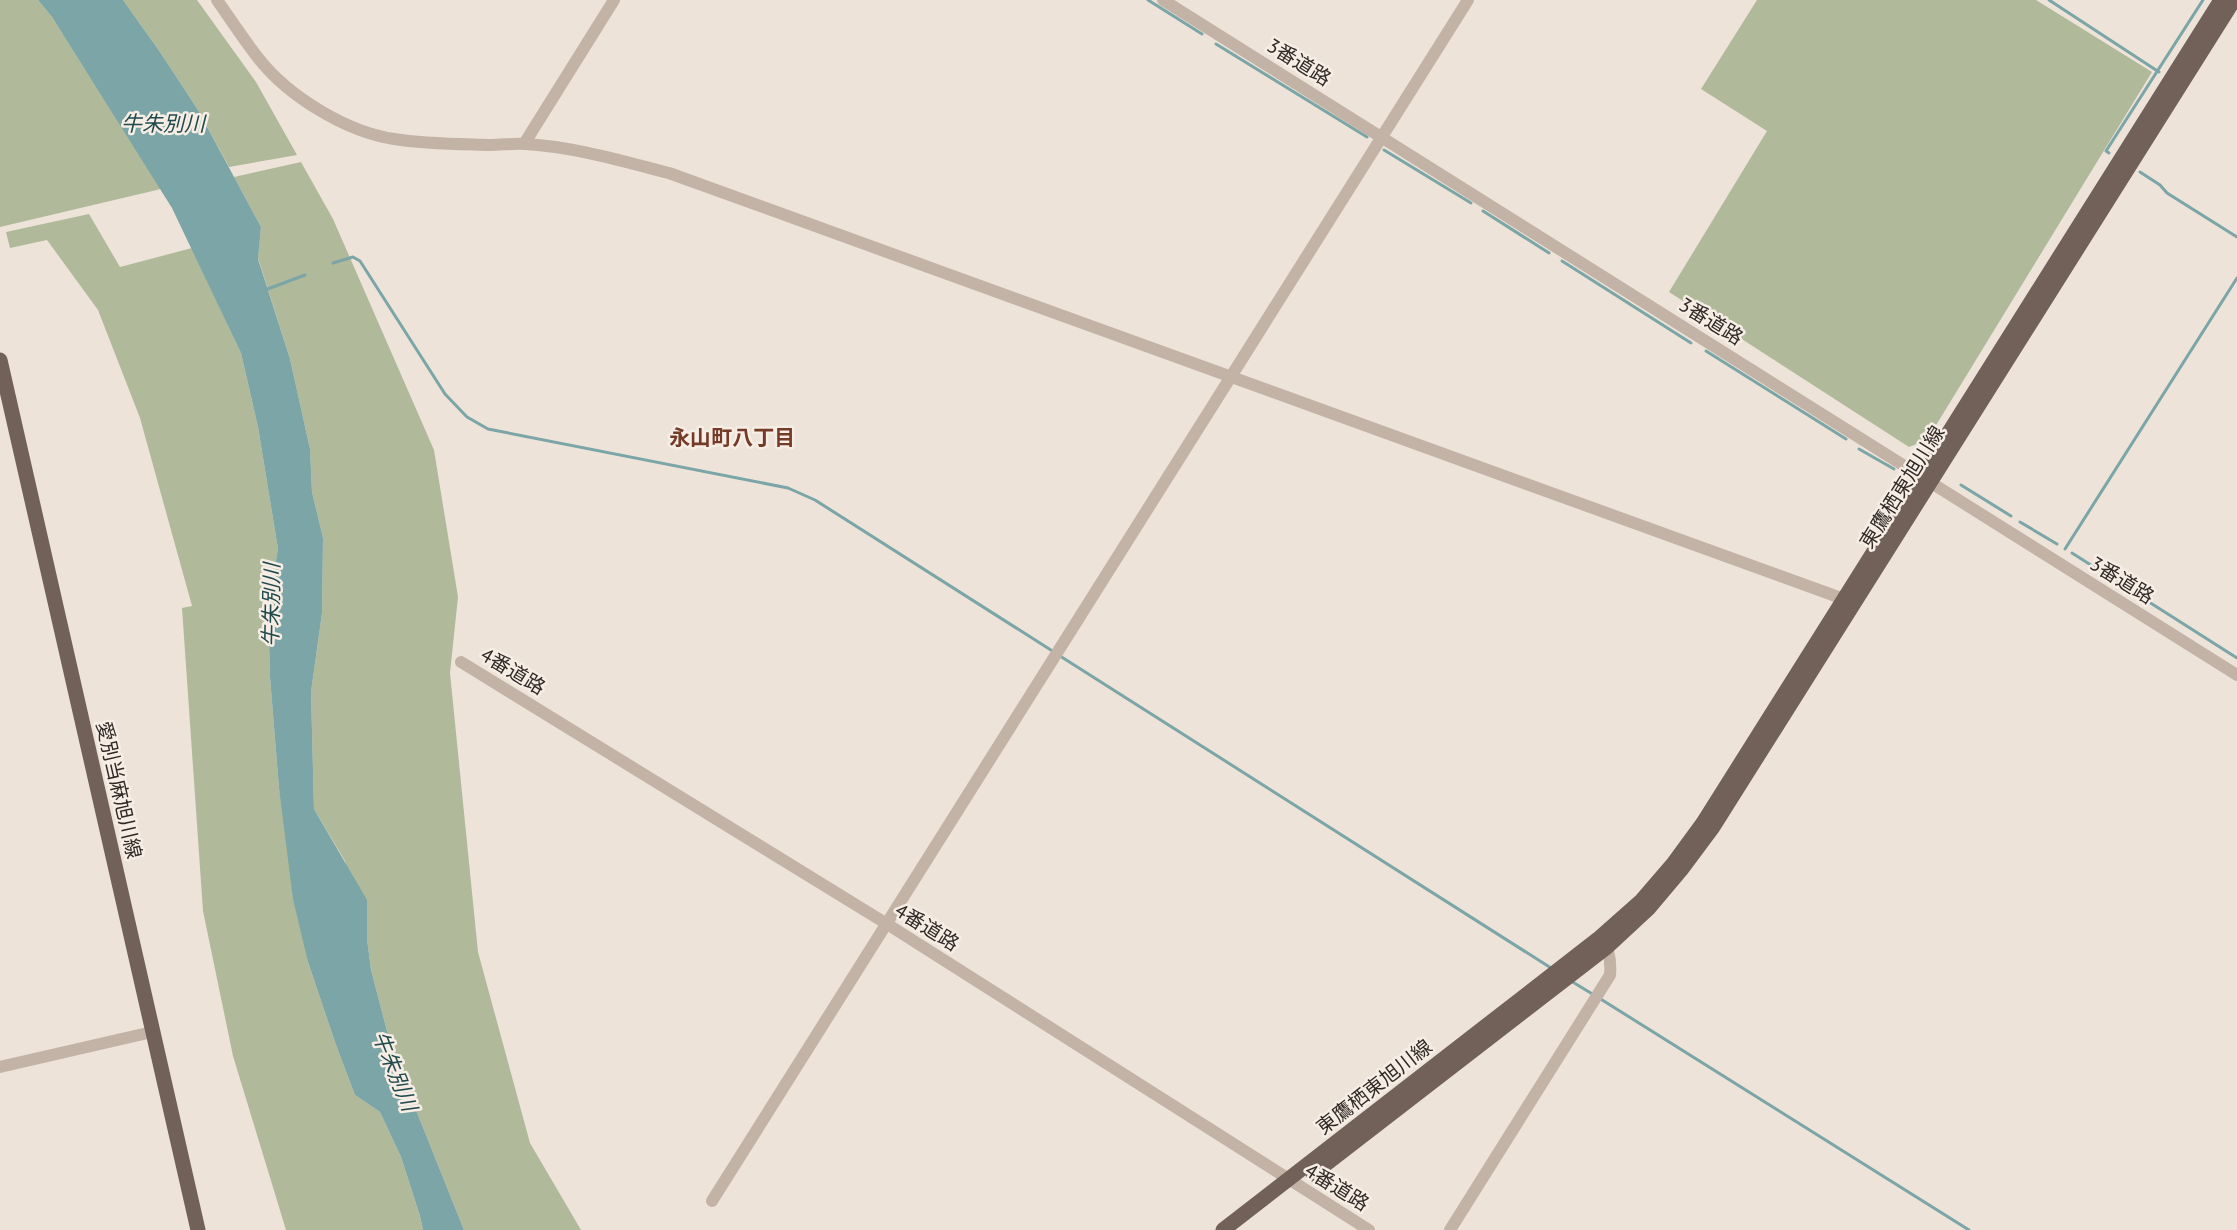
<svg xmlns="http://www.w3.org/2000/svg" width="2237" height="1230" font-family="'PT Sans','Noto Sans JP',sans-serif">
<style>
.green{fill:#b0ba9b}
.water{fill:#7ba5a6}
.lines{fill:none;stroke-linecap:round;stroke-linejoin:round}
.stream{stroke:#7ba5a6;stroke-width:3}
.minor{stroke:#c3b3a7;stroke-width:12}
.major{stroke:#716159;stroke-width:15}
.labels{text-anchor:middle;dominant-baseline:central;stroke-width:5;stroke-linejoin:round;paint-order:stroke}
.street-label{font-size:20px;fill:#312926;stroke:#f6ede4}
.water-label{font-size:21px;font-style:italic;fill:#214a4d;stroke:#f6ede4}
.neighbourhood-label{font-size:21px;font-weight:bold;fill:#753b29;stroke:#f6ede4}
</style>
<rect width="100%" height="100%" fill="#ede3d9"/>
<g class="green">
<path d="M 0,0 L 38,0 L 52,17 L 161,189 L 0,227 Z"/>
<path d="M 123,0 L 197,0 L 256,82 L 297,155 L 229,167 L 198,110 L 160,52 Z"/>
<path d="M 1757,0 L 2036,0 L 2152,72 L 1927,440 L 1909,447 L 1669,292 L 1767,131 L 1701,89 Z"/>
<path d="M 301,162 L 333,219 L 434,450 L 458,597 L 450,673 L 478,952 L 530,1143 L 581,1230 L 464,1230 L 408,1090 L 387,1031 L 371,970 L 367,939 L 345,861 L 314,809 L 311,692 L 322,613 L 323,538 L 312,492 L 310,449 L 290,359 L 258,258 L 261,227 L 234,177 Z"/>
<path d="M 89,214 L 120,267 L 192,248 L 241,353 L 258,427 L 278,549 L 268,606 L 270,677 L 279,788 L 308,962 L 336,1045 L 355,1095 L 380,1112 L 401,1157 L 420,1216 L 423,1230 L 286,1230 L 233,1056 L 203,911 L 182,608 L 192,606 L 140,418 L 98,310 L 47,240 L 10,248 L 6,232 Z"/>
</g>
<path class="water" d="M 38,0 L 123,0 L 160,52 L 198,110 L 261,227 L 258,259 L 290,359 L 310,449 L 312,492 L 323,538 L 322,613 L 311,692 L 314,809 L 367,900 L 367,939 L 371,970 L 387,1031 L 408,1090 L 464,1230 L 423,1230 L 420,1216 L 401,1157 L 380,1112 L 355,1095 L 336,1045 L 308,962 L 293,899 L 279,788 L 270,677 L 268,606 L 278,549 L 258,427 L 241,353 L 172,208 L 52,17 Z"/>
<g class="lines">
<g class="stream">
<path d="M 1148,0 L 1202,34"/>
<path d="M 2049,0 L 2159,72"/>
<path d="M 1216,44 L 1367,137"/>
<path d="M 1384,150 L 1471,203"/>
<path d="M 2109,153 L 2106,151 L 2203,0"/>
<path d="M 2140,172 L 2160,185 L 2167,193 L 2237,237"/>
<path d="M 1483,211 L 1549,253"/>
<path d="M 1562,261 L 1691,343"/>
<path d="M 333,263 L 353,257 L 360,261 L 445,394 L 467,417 L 488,429 L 788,488 L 815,500 L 1054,652"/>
<path d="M 265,290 L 305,275"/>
<path d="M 1706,351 L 1846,439"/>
<path d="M 1859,449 L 1894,469"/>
<path d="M 1961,485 L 2011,516"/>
<path d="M 2020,522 L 2057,544"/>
<path d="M 2065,549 L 2237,278"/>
<path d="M 2072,553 L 2237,658"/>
<path d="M 1060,656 L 1551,968"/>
<path d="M 1571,981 L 1594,995"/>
<path d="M 1599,998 L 1969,1230"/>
</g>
<g class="minor">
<path d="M 217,0 C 231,20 244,40 259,59 C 289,97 347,132 394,139 C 425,144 458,144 490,145 C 502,145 514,143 526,144 C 575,147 622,161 669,173 L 1852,602"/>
<path d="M 1163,0 L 2237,675"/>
<path d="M 524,144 L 614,0"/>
<path d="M 461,662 L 887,924 L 1369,1230"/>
<path d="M 0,1067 L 152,1032"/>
<path d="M 712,1201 L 1468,0"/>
<path d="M 1450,1230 L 1610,975 C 1611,963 1610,951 1603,941"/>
</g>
<g class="major">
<path d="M 0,360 L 198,1230"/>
<path d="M 1313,1174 L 1607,947 L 1649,908 L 1681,870 L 1713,827 L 2234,0"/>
<path d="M 1223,1230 L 1598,939 L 1642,900 L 1673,864 L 1703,823 L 2221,0"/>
</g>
</g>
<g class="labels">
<g class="street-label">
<text transform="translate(1299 62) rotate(32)">3番道路</text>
<text transform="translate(1711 321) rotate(32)">3番道路</text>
<text transform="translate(1902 487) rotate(-58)">東鷹栖東旭川線</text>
<text transform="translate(2122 580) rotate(32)">3番道路</text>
<text transform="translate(513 671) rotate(31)">4番道路</text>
<text transform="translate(119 790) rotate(77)">愛別当麻旭川線</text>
<text transform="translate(927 927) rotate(32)">4番道路</text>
<text transform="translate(1374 1087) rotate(-38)">東鷹栖東旭川線</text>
<text transform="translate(1337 1187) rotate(32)">4番道路</text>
</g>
<g class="water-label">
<text x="163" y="123">牛朱別川</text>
<text transform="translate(271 605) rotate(-89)">牛朱別川</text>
<text transform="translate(395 1071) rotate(68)">牛朱別川</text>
</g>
<g class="neighbourhood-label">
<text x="732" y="437">永山町八丁目</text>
</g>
</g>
</svg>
